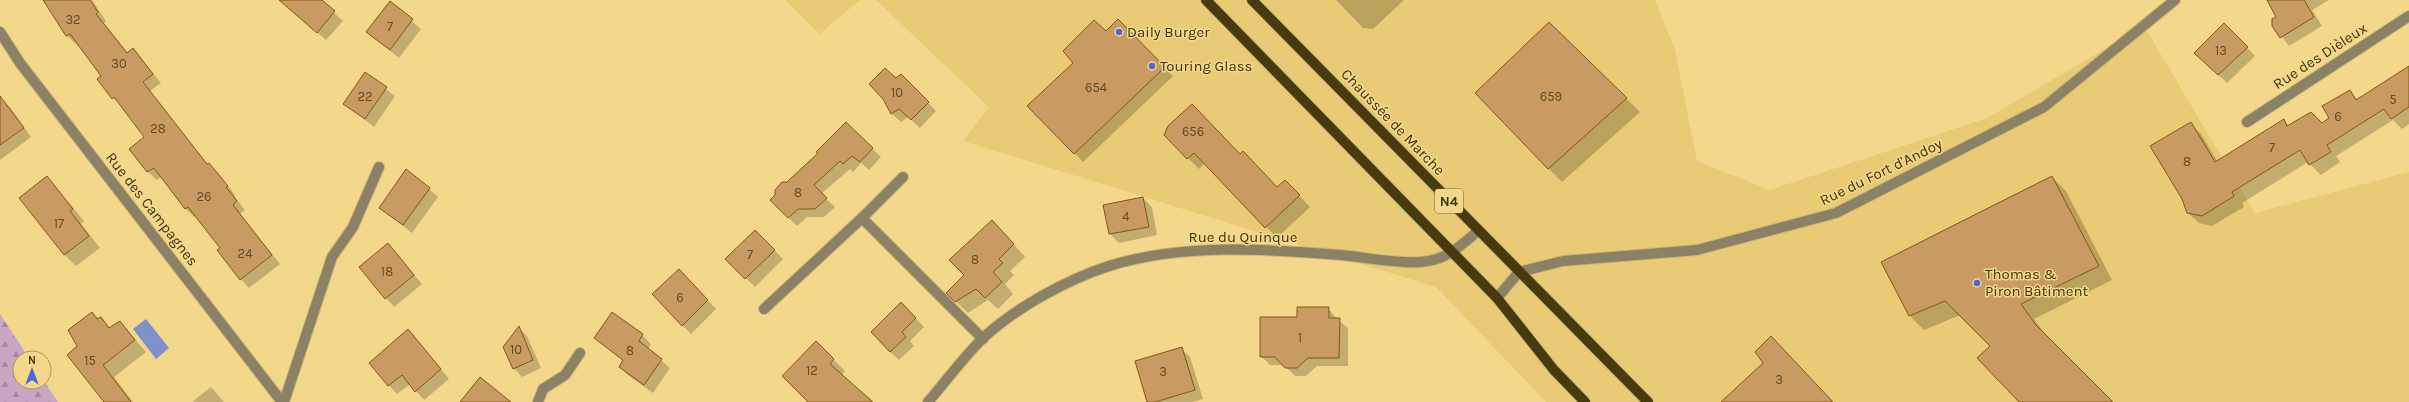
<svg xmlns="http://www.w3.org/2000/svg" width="2409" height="402" font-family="Karla,sans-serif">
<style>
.built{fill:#e9cb75}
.forest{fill:url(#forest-firs)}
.water{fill:#7f90cb}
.shadow{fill:#0003}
.building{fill:#c89b63;stroke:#86570f}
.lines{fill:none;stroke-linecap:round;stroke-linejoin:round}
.minor-casing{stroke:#cfb773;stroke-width:12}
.major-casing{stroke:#cfb773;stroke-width:12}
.minor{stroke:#8b8166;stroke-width:10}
.major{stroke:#473a0f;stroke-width:10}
.poi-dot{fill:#4f67dc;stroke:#f3d88b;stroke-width:1.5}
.labels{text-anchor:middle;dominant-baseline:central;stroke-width:3;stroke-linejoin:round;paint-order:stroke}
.number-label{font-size:13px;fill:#604d26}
.shield{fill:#f3d88b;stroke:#746436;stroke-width:1}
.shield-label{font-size:14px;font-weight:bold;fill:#3e3312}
.poi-label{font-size:15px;fill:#3e3312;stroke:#f3d88b;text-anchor:start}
.street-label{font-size:15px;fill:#3e3312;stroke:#f3d88b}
</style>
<defs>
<pattern id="forest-firs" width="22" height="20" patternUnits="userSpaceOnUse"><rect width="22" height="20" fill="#c9a6c4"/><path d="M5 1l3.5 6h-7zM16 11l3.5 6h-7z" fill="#a5889e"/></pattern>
</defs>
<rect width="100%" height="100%" fill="#f3d88b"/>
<g class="built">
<path d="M 785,0 L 860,0 L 819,34 Z"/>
<path d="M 876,0 L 1655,0 L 1675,50 L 1697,161 L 1770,190 L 1987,118 L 2144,26 L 2255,213 L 2409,172 L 2409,402 L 1546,402 L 1436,287 L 963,141 L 989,107 Z"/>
</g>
<path class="forest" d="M 0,314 L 29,358 L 20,358 L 20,382 L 44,381 L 58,402 L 0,402 Z"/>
<path class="water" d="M 146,319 L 169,348 L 156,359 L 133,329 Z"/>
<g class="shadow">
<path d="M 44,0 L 92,0 L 106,21 L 104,23 L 128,53 L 133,49 L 161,83 L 150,91 L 208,165 L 217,172 L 235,195 L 234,196 L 245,210 L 240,214 L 280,264 L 249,288 L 241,279 L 221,248 L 196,216 L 194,217 L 186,209 L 162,176 L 157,180 L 148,172 L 131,149 L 146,137 L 122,106 L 113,98 L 103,76 L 78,43 L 76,44 L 67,36 Z"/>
<path d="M 294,0 L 320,0 L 343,21 L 326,40 L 297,15 Z"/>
<path d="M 1336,0 L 1404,0 L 1373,29 L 1363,28 Z"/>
<path d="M 2268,0 L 2329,0 L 2312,10 L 2322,26 L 2289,46 L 2271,22 L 2278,17 Z"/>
<path d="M 390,3 L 421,29 L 399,58 L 368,32 Z"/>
<path d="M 1118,21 L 1173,76 L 1083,162 L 1029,106 Z"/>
<path d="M 1549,23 L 1640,112 L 1562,182 L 1548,168 Z"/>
<path d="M 2224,24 L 2255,56 L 2227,83 L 2203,61 Z"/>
<path d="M 2409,68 L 2409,124 L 2402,129 L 2393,120 L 2336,156 L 2340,162 L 2321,175 L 2308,162 L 2242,203 L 2244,207 L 2212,226 L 2199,223 L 2188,213 L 2191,124 L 2201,134 L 2218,162 L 2283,120 L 2289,126 L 2323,125 L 2331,118 L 2349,91 L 2358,100 Z"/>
<path d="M 366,74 L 395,96 L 374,127 L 345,104 Z"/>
<path d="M 901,75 L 936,111 L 920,128 L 908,117 L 901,122 L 892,114 L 884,98 Z"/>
<path d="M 0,99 L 10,107 L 31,137 L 0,160 Z"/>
<path d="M 846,123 L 881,157 L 869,170 L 861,163 L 853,172 L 850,169 L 821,194 L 835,207 L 824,217 L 807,217 L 797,226 L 771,200 L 819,153 Z"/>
<path d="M 1165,135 L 1278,188 L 1285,181 L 1310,207 L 1277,238 L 1205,163 L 1199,169 Z"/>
<path d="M 47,177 L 84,221 L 81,224 L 100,248 L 76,266 L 64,254 Z"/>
<path d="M 2052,177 L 2066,191 L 2112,280 L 2034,319 L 2050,341 L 2111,402 L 2021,402 L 1992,346 L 1960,315 L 1924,330 L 1910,316 L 1882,262 Z"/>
<path d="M 429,189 L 438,197 L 412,233 L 380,208 Z"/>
<path d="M 1143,198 L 1152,207 L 1157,235 L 1119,243 L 1110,234 L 1105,206 Z"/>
<path d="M 755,231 L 783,259 L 755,287 L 727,259 Z"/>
<path d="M 1004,233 L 1025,257 L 1010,271 L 1014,275 L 1005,284 L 1013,294 L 998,309 L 988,300 L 968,313 L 947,293 Z"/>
<path d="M 388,244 L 422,284 L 394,307 L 386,298 Z"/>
<path d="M 688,279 L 716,309 L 691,334 L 682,325 Z"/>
<path d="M 901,303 L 924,327 L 910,341 L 914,346 L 899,360 L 890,352 Z"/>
<path d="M 1328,308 L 1337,319 L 1348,328 L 1348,366 L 1317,366 L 1306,376 L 1295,376 L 1284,365 L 1270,365 L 1261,356 L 1298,318 Z"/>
<path d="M 92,313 L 111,328 L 120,322 L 146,352 L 114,377 L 133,402 L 106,402 L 79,346 Z"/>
<path d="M 612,314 L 642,335 L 651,344 L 648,349 L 670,368 L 653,393 L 629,376 L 620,367 L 623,361 L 595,338 Z"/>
<path d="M 519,328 L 527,336 L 541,368 L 522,377 L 514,368 Z"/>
<path d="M 416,339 L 449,379 L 424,400 L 410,384 L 397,394 L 389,385 Z"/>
<path d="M 816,342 L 845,371 L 842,375 L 870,402 L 810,402 Z"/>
<path d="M 1181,348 L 1190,357 L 1203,399 L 1192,402 L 1148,402 Z"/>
<path d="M 211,387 L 224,402 L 192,402 Z"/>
</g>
<g class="building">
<path d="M 43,0 L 90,0 L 98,12 L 96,14 L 127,53 L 133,48 L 153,74 L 143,82 L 207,164 L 209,163 L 228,186 L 226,187 L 237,201 L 233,205 L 272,255 L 240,280 L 217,250 L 220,248 L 188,207 L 185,209 L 154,168 L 147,172 L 129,149 L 144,137 L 114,97 L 112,99 L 97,79 L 101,76 L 70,34 L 66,36 Z"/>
<path d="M 279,0 L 322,0 L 335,11 L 317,33 Z"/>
<path d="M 2267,0 L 2304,0 L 2314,17 L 2280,38 L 2272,26 L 2272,19 L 2276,17 Z"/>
<path d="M 390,1 L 413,19 L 390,50 L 366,32 Z"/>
<path d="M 1118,19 L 1165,67 L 1074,154 L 1027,106 L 1073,63 L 1063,51 L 1094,20 L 1106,31 Z"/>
<path d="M 1549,22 L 1627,98 L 1548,169 L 1475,93 Z"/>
<path d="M 2224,23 L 2248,47 L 2218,75 L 2194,53 Z"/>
<path d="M 2409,66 L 2409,107 L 2391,119 L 2384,109 L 2327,145 L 2331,152 L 2309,165 L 2300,150 L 2232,192 L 2234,196 L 2202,216 L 2187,213 L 2182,199 L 2150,146 L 2191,122 L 2215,162 L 2284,119 L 2287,126 L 2311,112 L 2322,123 L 2329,118 L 2322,106 L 2350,90 L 2356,100 Z"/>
<path d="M 885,68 L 896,78 L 901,74 L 929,102 L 911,120 L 899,109 L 891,114 L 883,99 L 869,84 Z"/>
<path d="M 365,72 L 387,87 L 365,119 L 343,104 Z"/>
<path d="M 0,96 L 24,128 L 0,145 Z"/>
<path d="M 1192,104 L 1240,154 L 1243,151 L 1277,187 L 1285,180 L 1300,195 L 1265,228 L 1194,153 L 1187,159 L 1164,135 L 1168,126 Z"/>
<path d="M 846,122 L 873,148 L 860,162 L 852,156 L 843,164 L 840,161 L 814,185 L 827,198 L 815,209 L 798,209 L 788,218 L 770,200 L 775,195 L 775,190 L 782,182 L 787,182 L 818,153 L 816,152 Z"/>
<path d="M 406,169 L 430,188 L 403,225 L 379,208 Z"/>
<path d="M 47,176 L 73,209 L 70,211 L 89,236 L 64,255 L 19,198 Z"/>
<path d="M 2052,176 L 2099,266 L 2021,304 L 2036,325 L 2113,402 L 2019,402 L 1977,358 L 1990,346 L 1945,301 L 1909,316 L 1881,262 Z"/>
<path d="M 1143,197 L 1149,227 L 1109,234 L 1103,205 Z"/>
<path d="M 992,220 L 1014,244 L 999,259 L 1003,263 L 993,272 L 1002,282 L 985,298 L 976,289 L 955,302 L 946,293 L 964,275 L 949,260 Z"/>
<path d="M 755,230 L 775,250 L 745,279 L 725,259 Z"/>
<path d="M 388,243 L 414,275 L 385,299 L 359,267 Z"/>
<path d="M 679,269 L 708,300 L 682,326 L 652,294 Z"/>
<path d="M 901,302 L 916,318 L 902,332 L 906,337 L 890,352 L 871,332 Z"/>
<path d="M 1297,307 L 1329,307 L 1329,318 L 1340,318 L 1339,358 L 1308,358 L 1297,368 L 1285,368 L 1275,357 L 1260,357 L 1260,317 L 1297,317 Z"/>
<path d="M 92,312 L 97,319 L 101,317 L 109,328 L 120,321 L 135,340 L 103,365 L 131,402 L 104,402 L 67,355 L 77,346 L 68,330 Z"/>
<path d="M 612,312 L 643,334 L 639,341 L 662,359 L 644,385 L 619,367 L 623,360 L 594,338 Z"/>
<path d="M 519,326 L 533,360 L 513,369 L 503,347 Z"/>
<path d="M 408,329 L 441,369 L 415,392 L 402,375 L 388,386 L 369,363 Z"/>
<path d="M 1771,336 L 1833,402 L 1721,402 L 1763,363 L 1755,352 Z"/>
<path d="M 816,341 L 834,359 L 830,364 L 873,402 L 808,402 L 782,376 Z"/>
<path d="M 1182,347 L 1195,390 L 1155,402 L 1147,402 L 1135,361 Z"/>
<path d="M 480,377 L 511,402 L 460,402 Z"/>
</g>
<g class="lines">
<g class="minor-casing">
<g id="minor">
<path d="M 0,32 L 20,63 L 282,402"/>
<path d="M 2247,122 L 2409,16"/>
<path d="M 862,218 L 983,339"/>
<path d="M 1497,298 L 1519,272 L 1563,261 L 1697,250 L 1836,213 L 2044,107 L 2175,0"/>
<path d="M 764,309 L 862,218 L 903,177"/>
<path d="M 284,402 L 332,257 L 353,227 L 379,167"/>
<path d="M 538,402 L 543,389 L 565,375 L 580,353"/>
<path d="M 928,402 C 946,381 963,358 982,339 C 1015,308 1066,280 1109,266 C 1183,243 1265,249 1341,255 C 1363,257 1399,264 1420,262 C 1447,260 1459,247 1478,231"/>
</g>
</g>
<g class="major-casing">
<g id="major">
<path d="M 1206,0 L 1497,298 L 1554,370 L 1585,402"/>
<path d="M 1252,0 L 1648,402"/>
</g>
</g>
<use href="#minor" class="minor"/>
<use href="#major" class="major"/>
</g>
<g class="poi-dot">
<circle cx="1119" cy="32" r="4"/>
<circle cx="1152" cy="66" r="4"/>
<circle cx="1977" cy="283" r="4"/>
</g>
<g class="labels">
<g class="number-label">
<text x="73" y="19">32</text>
<text x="390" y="26">7</text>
<text x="2221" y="50">13</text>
<text x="119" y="63">30</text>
<text x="1096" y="87">654</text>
<text x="897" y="92">10</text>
<text x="365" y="96">22</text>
<text x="1551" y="96">659</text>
<text x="2393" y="99">5</text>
<text x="2338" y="116">6</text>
<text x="158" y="128">28</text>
<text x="1193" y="131">656</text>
<text x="2272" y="147">7</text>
<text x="2187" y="161">8</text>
<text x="798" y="192">8</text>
<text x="204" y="196">26</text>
<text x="1126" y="216">4</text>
<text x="59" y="223">17</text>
<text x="245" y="253">24</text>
<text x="750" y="254">7</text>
<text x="975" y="259">8</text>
<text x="387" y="271">18</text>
<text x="680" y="297">6</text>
<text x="1300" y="337">1</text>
<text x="516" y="349">10</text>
<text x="630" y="350">8</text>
<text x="90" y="360">15</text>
<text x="812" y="370">12</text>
<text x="1163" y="371">3</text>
<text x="1779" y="379">3</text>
</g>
<rect class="shield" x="1435" y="189" width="28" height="24" rx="3"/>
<g class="shield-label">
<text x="1449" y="201">N4</text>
</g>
<g class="poi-label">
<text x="1127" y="32">Daily Burger</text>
<text x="1160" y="66">Touring Glass</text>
<text x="1985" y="274">Thomas &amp;<tspan x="1985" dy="17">Piron Bâtiment</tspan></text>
</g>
<g class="street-label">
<text transform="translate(2320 56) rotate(-33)">Rue des Dièleux</text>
<text transform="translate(1393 122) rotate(46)">Chaussée de Marche</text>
<text transform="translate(1881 172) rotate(-26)">Rue du Fort d'Andoy</text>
<text transform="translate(152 209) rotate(52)">Rue des Campagnes</text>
<text x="1243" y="237">Rue du Quinque</text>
</g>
</g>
<g transform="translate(32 370)"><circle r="19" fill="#f3d88b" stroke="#ab965b"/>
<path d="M0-3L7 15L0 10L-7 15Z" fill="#4f67dc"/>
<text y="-6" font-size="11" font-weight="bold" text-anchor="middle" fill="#3e3312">N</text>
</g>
</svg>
